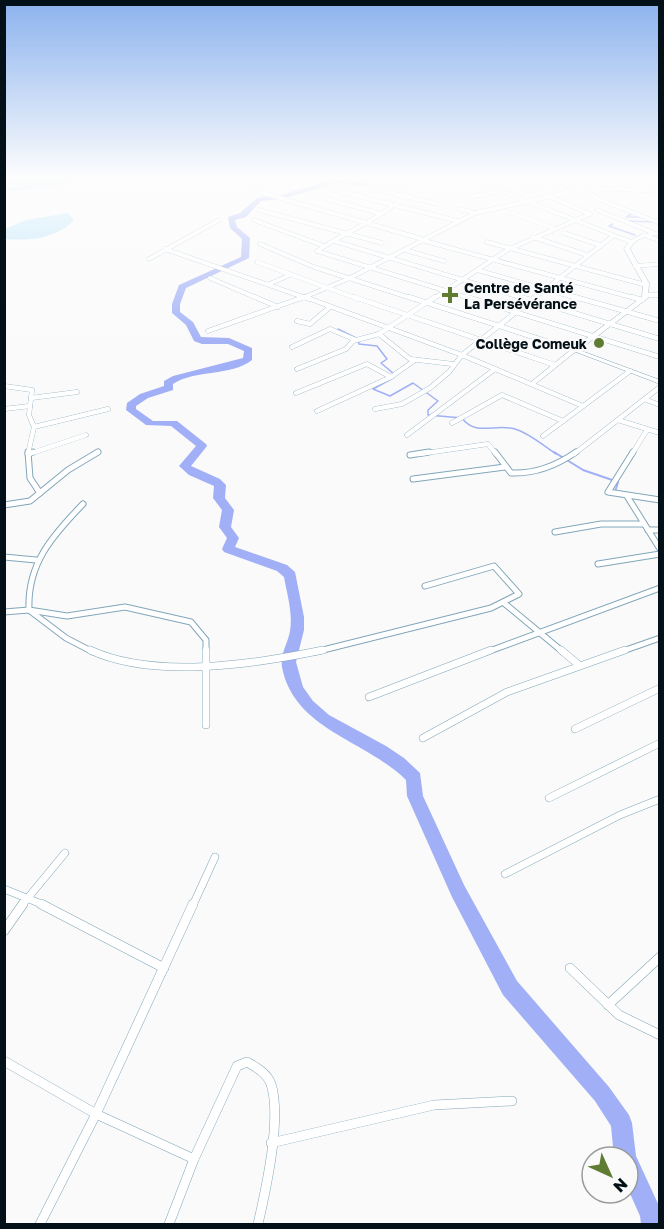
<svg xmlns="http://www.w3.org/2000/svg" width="664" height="1229" font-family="'Golos Text',sans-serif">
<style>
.green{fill:#b2e0fa}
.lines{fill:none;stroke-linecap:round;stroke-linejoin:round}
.stream-far1{stroke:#a1b0f6;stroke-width:1.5}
.stream{stroke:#a1b0f6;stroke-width:2}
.river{fill:#a1b0f6;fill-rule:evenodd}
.minor-far4-casing{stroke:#82a6ba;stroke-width:4.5}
.minor-far3-casing{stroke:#82a6ba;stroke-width:5}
.minor-far2-casing{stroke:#82a6ba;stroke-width:7}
.minor-far1-casing{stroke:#82a6ba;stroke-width:8}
.minor-casing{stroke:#82a6ba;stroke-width:10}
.secondary-casing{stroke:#82a6ba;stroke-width:1}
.minor-far4{stroke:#fff;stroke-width:4}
.minor-far3{stroke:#fff;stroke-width:4.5}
.minor-far2{stroke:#fff;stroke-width:5}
.minor-far1{stroke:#fff;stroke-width:7}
.minor{stroke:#fff;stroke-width:9}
.secondary{fill:#fff;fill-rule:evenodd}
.poi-dot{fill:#5e7c32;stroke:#fafafa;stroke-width:2}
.labels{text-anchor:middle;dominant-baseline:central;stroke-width:5;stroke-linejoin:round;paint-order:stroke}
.far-poi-label{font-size:14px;font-weight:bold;fill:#041017;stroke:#fafafa;text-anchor:start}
</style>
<rect width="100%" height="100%" fill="#fafafa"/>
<g class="green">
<path d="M 5,177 L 31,181 L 44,177 L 79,177 L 77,181 L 59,186 L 5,192 Z"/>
<path d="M 68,213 L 74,220 C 56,239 29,241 5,239 L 5,229 L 26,220 Z"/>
</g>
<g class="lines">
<g class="stream-far1">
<path d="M 370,177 L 402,177"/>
<path d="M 632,214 L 626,217 L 643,217"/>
<path d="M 628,221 L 654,222"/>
<path d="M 613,224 L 609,226 L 635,235"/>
<path d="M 338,329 L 358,339 L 359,344 L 377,346 L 387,359 L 381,363 L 394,374"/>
<path d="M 393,378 L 373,389 L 390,396 L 413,383 L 438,401 L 428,410 L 428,415 L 462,418 C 476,437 495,423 515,429 C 529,433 544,446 556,454"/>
</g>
<path class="stream" d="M 554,452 L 583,470 L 618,482 L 615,492"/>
<path class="river" d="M 367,177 L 373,177 L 365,186 L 337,183 L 282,199 L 261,201 L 246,217 L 235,220 L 237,227 L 250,238 L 249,258 L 186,288 L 180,304 L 180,312 L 193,322 L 201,337 L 229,338 L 252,348 L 252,360 C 230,377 196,369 173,384 L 173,390 L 148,398 L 136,406 L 136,409 L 153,421 L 177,421 L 206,444 L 207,446 L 191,466 L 220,479 L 226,485 L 225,498 L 234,510 L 231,527 L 239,538 L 235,547 L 287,565 L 295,572 L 304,617 L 304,630 L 296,662 L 303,687 L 313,701 L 329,715 L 386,746 L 404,758 L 420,773 L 423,796 L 464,885 L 517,981 L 609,1087 L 629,1115 L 632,1123 L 636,1156 L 660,1208 L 660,1224 L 641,1224 L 640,1216 L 628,1189 L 628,1157 L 614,1157 L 611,1126 L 595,1101 L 503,995 L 452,897 L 407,796 L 406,780 C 366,740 294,730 282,667 C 280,654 288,643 290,631 C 293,613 287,594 284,577 L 277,571 L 224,552 L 222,549 L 227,538 L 219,527 L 222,510 L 213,498 L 214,486 L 189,475 L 179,466 L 196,446 L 171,426 L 146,425 L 126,410 L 127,403 L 140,394 L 164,386 L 164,381 L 173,376 L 243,358 L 244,351 L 228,344 L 202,344 L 194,341 L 186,325 L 172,313 L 172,304 L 179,285 L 241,257 L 242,239 L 230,228 L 228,217 L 240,213 L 257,198 L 281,195 L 337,179 L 363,182 Z"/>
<g class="minor-far4-casing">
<g id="minor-far4">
<path d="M 223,177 L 263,193 L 422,239"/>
<path d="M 442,177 L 445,183"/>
<path d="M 462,177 L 491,192"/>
<path d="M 504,177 L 590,214"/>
<path d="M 535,177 L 570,192"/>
<path d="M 565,177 L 660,182"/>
<path d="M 388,184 L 416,188"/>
<path d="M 374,189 L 438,204"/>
<path d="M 334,190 L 458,221"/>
<path d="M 587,191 L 598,199 L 660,223"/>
<path d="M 469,197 L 501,191 L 631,242"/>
<path d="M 326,199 L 379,213"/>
<path d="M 459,209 L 475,213"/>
<path d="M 259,210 L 382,243"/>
<path d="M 597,210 L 654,233"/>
<path d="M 512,213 L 553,228"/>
<path d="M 254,220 L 324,246"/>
<path d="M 564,233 L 600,245"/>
<path d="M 644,235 L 660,241"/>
<path d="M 533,237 L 587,255"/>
<path d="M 421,240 L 638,299"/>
<path d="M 334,241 L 526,299"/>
<path d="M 487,242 L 646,285"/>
<path d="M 260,244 L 314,267 L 414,299"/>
<path d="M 165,249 L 309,299"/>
<path d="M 405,250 L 444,261"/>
<path d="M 317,251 L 472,299"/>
<path d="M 317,251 C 352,228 398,212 423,177"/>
<path d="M 149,259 L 219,220"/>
<path d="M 257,262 L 358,299"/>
<path d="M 635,266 L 660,264"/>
<path d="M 477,270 L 580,299"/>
<path d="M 210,278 L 259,299"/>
<path d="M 269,284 L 290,275"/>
<path d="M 646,295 L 660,295"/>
<path d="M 300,299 L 350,278 L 475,213 L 571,192 L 616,189 L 660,191"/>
<path d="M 433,299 L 509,249 L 590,214"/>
<path d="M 533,299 L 613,236"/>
</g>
</g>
<g class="minor-far3-casing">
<g id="minor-far3">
<path d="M 255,297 L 278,307"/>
<path d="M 305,297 L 462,355 L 583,406"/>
<path d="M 354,297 L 555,365"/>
<path d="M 409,297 L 574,350"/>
<path d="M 467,297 L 660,357"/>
<path d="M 521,297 L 660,339"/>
<path d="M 575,297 L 660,321"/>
<path d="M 632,297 L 642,300"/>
<path d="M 297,321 L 310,324 L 330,307"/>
<path d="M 208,331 L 304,297"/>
<path d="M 379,334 L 410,359 L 453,364"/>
<path d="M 292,347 L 330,329 L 356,340"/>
<path d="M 297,369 L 346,349 L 353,341 L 379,334 L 435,297"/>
<path d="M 532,384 L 574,350"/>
<path d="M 4,386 L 32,390 L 29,415 L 34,427 L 28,454"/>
<path d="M 296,393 L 367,364 L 391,377"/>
<path d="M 31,398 L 77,392"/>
<path d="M 644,399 L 660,405"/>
<path d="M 4,409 L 30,406"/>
<path d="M 375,409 L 402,404 L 430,388 L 449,372 L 462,355 L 535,297"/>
<path d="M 317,411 L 391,377 L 415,360"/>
<path d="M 618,420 L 660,433"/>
<path d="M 452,423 L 502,395 L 563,421"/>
<path d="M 34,427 L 108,409"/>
<path d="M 407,435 L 495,369"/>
<path d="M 543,436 L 630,371"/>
<path d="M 29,454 L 86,435"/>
<path d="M 95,454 L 98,452"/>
<path d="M 419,454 L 488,444 L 496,454"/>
<path d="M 574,454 L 660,387"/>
<path d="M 632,454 L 647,430"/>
</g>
</g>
<g class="minor-far2-casing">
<g id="minor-far2">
<path d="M 28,452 L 30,478 L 40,493"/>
<path d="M 495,452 L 511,473 C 536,474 556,466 576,452"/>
<path d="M 633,452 L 608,492 L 660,500"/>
<path d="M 28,454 L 33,452"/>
<path d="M 410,455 L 429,452"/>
<path d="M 413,479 L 505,467"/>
<path d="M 627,496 L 660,549"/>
<path d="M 83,504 C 52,536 27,564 29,610 L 66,638 L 93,652"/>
<path d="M 4,505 L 30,501 L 68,470 L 98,452"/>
<path d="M 648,530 L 660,530"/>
<path d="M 555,532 L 601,524 L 644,524"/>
<path d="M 4,557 L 36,560"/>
<path d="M 598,564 L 660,554"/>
<path d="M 504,603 L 563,652"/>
<path d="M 4,612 L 29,610 L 67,616 L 125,607 L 191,622 L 206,640 L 206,652"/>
<path d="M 315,652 L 491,608 L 519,594 L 494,566 L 425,586"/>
<path d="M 487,652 L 660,588"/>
<path d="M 620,652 L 660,638"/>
</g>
</g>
<g class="minor-far1-casing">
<g id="minor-far1">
<path d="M 90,650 C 155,680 255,664 323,650"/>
<path d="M 206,650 L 206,725"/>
<path d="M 561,650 L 579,665"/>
<path d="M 369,697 L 491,650"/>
<path d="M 575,729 L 660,688"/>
<path d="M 423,738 L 507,692 L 625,650"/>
<path d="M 549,798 L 660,743"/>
<path d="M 505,874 L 620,815 L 660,799"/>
<path d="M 4,889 L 44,905"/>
<path d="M 22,905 L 65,853"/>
<path d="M 193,905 L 215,857"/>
</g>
</g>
<g class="minor-casing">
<g id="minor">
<path d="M 41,904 L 164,968"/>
<path d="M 4,931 L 23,904"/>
<path d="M 570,968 L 619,1015 L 660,1035"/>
<path d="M 608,1005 L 660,957"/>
<path d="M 4,1061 L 96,1114 L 194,1159"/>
<path d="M 271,1143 L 434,1105 L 512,1101"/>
<path d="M 40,1224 L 96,1114 L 193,904"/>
<path d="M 169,1224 L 194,1159 L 237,1066 L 247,1062 C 256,1067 267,1073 271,1084 C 282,1118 266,1189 258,1224"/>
</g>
</g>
<g class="secondary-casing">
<path id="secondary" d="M 660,232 L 660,235 C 647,236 636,237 630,249 L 649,283 L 648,298 L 579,350 L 660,380 L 660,384 L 571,350 L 642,297 L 643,283 L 624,249 C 632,235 645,233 660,232 Z"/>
</g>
<use href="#minor-far4" class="minor-far4"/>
<use href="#minor-far3" class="minor-far3"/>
<use href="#minor-far2" class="minor-far2"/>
<use href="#minor-far1" class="minor-far1"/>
<use href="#minor" class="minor"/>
<use href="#secondary" class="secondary"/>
</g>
<linearGradient id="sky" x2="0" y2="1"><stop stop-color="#8bb2ee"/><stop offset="0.51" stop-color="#fdfdfd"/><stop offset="1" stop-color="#fdfdfd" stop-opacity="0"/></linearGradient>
<rect width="664" height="349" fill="url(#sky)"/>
<g class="poi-dot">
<path d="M447 286h6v6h6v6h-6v6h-6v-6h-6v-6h6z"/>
<circle cx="599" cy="343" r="6"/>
</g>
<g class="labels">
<g class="far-poi-label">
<text x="464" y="287">Centre de Santé<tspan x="464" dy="16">La Persévérance</tspan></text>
<text x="587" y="343" text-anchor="end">Collège Comeuk</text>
</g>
</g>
<rect width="664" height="1229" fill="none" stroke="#041017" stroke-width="12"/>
<g transform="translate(610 1175) rotate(135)"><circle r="28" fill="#fafafa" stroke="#989c9f" stroke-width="1.5"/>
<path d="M0-4.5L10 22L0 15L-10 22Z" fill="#5e7c32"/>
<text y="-9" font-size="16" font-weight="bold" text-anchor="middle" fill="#041017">N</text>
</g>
</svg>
